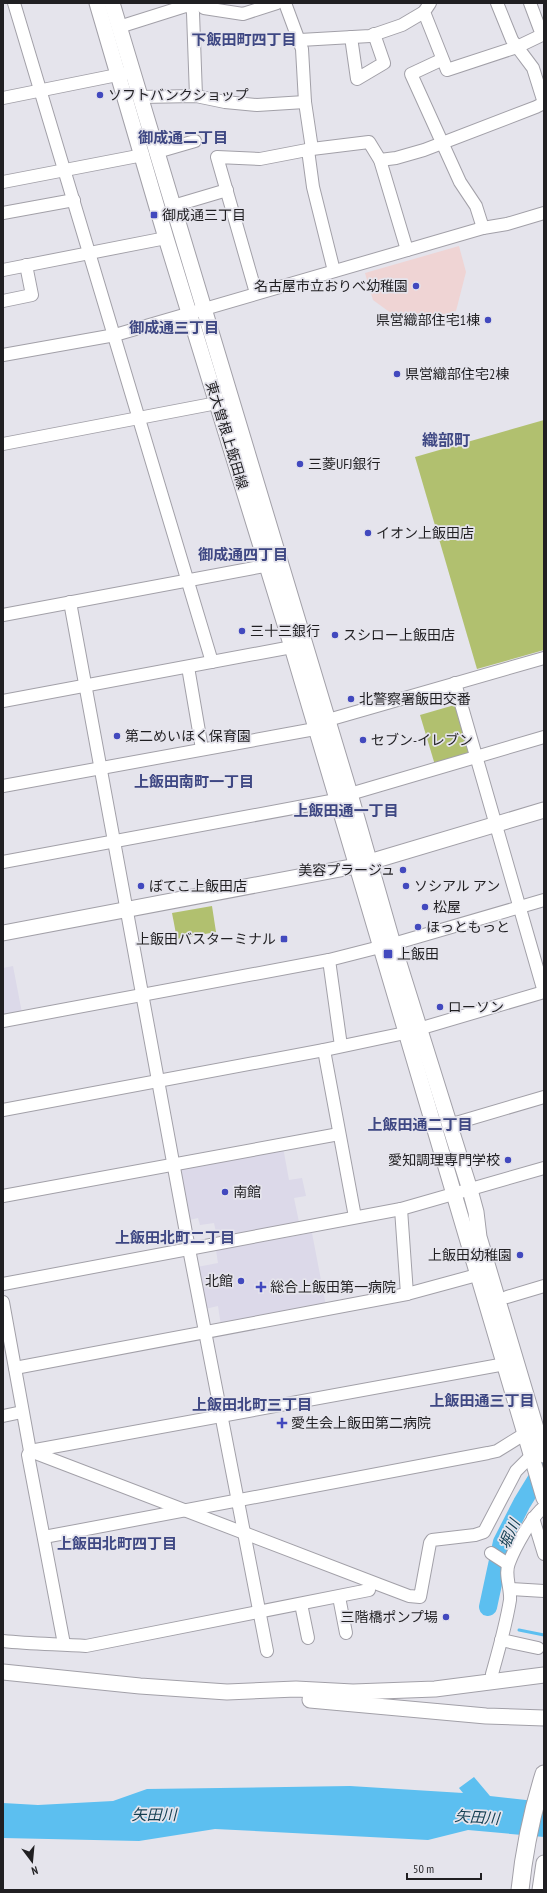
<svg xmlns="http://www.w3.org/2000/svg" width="547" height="1893" font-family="'PT Sans Narrow','Noto Sans JP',sans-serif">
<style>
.built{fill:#dcd9e9}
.education{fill:#efd4d4}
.green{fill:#b1c06f}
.water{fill:#5cbff0}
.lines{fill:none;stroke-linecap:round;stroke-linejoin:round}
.stream{stroke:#5cbff0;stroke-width:3}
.river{stroke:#5cbff0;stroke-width:18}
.minor-casing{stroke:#a2a0a8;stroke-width:14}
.tertiary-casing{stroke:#a2a0a8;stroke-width:17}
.secondary-casing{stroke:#a2a0a8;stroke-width:19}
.minor{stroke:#fff;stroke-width:12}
.tertiary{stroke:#fff;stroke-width:15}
.secondary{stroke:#fff;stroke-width:17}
.poi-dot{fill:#4249be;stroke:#e5e4ec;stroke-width:1.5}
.labels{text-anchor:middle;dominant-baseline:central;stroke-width:3.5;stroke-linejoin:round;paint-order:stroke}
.poi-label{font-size:14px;fill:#201f22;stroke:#e5e4ec;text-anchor:start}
.street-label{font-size:14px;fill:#201f22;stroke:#e5e4ec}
.neighbourhood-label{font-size:15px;font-weight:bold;fill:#3e4783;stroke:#e5e4ec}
.water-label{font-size:15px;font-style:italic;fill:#133e52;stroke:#e5e4ec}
.quarter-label{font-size:16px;font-weight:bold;fill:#3e4783;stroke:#e5e4ec}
</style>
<rect width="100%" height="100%" fill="#e5e4ec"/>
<g class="built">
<path d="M 13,966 L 22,1013 L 3,1017 L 3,968 Z"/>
<path d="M 283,1147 L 289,1180 L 302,1178 L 306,1196 L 294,1198 L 299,1222 L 217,1237 L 214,1223 L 200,1225 L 198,1218 L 189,1220 L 179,1167 Z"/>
<path d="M 312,1233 L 326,1306 L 221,1326 L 218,1306 L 205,1309 L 197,1267 L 218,1263 L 216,1250 Z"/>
</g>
<path class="education" d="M 459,246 L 466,272 L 456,311 L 406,324 L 373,300 L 365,273 Z"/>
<g class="green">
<path d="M 544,420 L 544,650 L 477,669 L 415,457 Z"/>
<path d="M 458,704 L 472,755 L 435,765 L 420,715 Z"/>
<path d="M 212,906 L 216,932 L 177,939 L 172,913 Z"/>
</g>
<path class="water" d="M 474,1777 L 490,1796 L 544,1802 L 544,1837 L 468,1830 L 428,1840 L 215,1829 L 139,1841 L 3,1838 L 3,1803 L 38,1805 L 113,1801 L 147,1789 L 350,1786 L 463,1793 L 459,1788 Z"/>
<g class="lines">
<path class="stream" d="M 519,1630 L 544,1635"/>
<path class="river" d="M 488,1607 L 502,1542 L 522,1503 L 544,1467"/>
<g class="minor-casing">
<g id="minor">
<path d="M 14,3 L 212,662"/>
<path d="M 199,3 L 204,8 L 243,14 L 277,3"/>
<path d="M 285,3 L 302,49 L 305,102 L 312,149"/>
<path d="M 430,3 L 424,12 L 447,70 L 517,47 L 542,35 L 530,3"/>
<path d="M 497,3 L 512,40 L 533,68 L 544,103"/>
<path d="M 191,5 L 193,13 L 196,96"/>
<path d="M 119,27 L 195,3"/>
<path d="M 351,37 L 357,79 L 384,63 L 374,34"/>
<path d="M 300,40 L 370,36 L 402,25 L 424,12"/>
<path d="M 441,60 L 411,74 L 460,182 L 476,206 L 483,228"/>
<path d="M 140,97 L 196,96 L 225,102 L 257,105 L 305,102"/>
<path d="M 3,98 L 127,73"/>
<path d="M 308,150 L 313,187 L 334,271"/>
<path d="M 157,152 L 195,141"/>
<path d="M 380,160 L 396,158 L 424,150 L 536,107 L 544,103"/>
<path d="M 3,182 L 143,155"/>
<path d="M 173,206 L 227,190"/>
<path d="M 3,213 L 74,200"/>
<path d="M 3,270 L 166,238"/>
<path d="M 256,293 L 217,157 L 260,159 L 312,149 L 369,142 L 380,160 L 407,250"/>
<path d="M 3,301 L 32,295 L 26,265"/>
<path d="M 3,355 L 115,335 L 483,228 L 507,224 L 544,213"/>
<path d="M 3,444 L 217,403"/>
<path d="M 70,602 L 189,1249 L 267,1651"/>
<path d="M 3,615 L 275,564"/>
<path d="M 188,667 L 202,749"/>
<path d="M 455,683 L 544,992"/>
<path d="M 3,701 L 292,647"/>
<path d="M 328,720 L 544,658"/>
<path d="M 3,786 L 315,729"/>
<path d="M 350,794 L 544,737"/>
<path d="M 3,862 L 336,800"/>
<path d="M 393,944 L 544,900"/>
<path d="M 329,960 L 341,1046"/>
<path d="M 3,1021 L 329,960 L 380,947"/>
<path d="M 324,1050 L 355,1217"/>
<path d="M 3,1110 L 324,1050 L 405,1033 L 544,992"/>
<path d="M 449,1125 L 544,1097"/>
<path d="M 3,1196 L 339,1134"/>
<path d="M 401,1209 L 407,1294"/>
<path d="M 3,1284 L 401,1209 L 544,1168"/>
<path d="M 507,1297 L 544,1286"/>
<path d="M 3,1302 L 30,1451 L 28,1455 L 64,1644"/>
<path d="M 15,1368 L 407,1294 L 477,1275"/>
<path d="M 3,1416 L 22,1412"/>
<path d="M 30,1451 L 380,1585 L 409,1596 L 420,1597 L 430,1543 L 432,1540 L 475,1535 L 484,1532 L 516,1471 L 532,1455"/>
<path d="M 30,1451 L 505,1364"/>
<path d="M 533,1518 L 544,1554"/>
<path d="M 44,1537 L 488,1453 L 497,1451 L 526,1433"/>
<path d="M 491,1553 L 508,1564"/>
<path d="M 511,1589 L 544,1591"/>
<path d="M 339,1597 L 346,1633"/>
<path d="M 301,1604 L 308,1638"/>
<path d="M 501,1640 L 538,1648"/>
<path d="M 3,1641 C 31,1644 58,1644 86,1646 L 369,1590"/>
<path d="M 492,1674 C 499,1649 506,1625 510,1600 C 511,1588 504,1574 509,1563 C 514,1549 532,1516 544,1507"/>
</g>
</g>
<g class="tertiary-casing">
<g id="tertiary">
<path d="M 97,3 L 166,238 L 292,647 L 544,1498"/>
<path d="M 112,3 L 350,794 L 393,944 L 470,1190 L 476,1212 L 479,1237 L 544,1455"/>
<path d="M 3,933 L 356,866 L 544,810"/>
<path d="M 3,1672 L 140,1686 L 227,1692 L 296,1689 L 353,1692 L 435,1689 L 544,1675"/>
<path d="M 310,1700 L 486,1716 L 544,1718"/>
<path d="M 540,1890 L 544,1863"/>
</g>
</g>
<g class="secondary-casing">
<path id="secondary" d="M 520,1890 C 524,1851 532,1812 544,1774"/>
</g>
<use href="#minor" class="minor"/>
<use href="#tertiary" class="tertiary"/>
<use href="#secondary" class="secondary"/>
</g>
<g class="poi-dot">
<circle cx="100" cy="95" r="4"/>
<rect x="150" y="211" width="8" height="8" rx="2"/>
<circle cx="416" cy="286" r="4"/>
<circle cx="488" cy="320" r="4"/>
<circle cx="397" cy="374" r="4"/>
<circle cx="300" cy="464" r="4"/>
<circle cx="368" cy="533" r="4"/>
<circle cx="242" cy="631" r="4"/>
<circle cx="335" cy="635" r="4"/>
<circle cx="351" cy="699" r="4"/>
<circle cx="117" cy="736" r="4"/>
<circle cx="363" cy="740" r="4"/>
<circle cx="403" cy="870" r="4"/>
<circle cx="141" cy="886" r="4"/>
<circle cx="406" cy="886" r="4"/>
<circle cx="425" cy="907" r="4"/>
<circle cx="418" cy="927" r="4"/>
<rect x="280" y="935" width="8" height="8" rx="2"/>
<rect x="383" y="949" width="10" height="10" rx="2"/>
<circle cx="440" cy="1007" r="4"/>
<circle cx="508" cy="1160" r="4"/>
<circle cx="225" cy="1192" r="4"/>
<circle cx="520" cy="1255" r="4"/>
<circle cx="241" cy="1281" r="4"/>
<path d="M259 1281h4v4h4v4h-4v4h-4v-4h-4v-4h4z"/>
<path d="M280 1417h4v4h4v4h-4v4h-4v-4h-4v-4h4z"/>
<circle cx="446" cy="1617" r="4"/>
</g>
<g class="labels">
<g class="poi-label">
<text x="108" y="95">ソフトバンクショップ</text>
<text x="162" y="215">御成通三丁目</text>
<text x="408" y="286" text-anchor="end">名古屋市立おりべ幼稚園</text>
<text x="480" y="320" text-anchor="end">県営織部住宅1棟</text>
<text x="405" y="374">県営織部住宅2棟</text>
<text x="308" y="464">三菱UFJ銀行</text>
<text x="376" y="533">イオン上飯田店</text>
<text x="250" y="631">三十三銀行</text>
<text x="343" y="635">スシロー上飯田店</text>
<text x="359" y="699">北警察署飯田交番</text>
<text x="125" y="736">第二めいほく保育園</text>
<text x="371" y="740">セブン-イレブン</text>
<text x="395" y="870" text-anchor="end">美容プラージュ</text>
<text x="149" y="886">ぼてこ上飯田店</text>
<text x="414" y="886">ソシアル アン</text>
<text x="433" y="907">松屋</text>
<text x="426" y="927">ほっともっと</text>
<text x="276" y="939" text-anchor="end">上飯田バスターミナル</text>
<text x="397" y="954">上飯田</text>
<text x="448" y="1007">ローソン</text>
<text x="500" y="1160" text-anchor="end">愛知調理専門学校</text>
<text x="233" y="1192">南館</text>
<text x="512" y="1255" text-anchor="end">上飯田幼稚園</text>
<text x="233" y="1281" text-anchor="end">北館</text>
<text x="270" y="1287">総合上飯田第一病院</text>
<text x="291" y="1423">愛生会上飯田第二病院</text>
<text x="438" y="1617" text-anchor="end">三階橋ポンプ場</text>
</g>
<g class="street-label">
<text transform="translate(227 435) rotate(73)">東大曽根上飯田線</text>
</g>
<g class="neighbourhood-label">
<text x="244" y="39">下飯田町四丁目</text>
<text x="183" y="137">御成通二丁目</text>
<text x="174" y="327">御成通三丁目</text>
<text x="243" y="554">御成通四丁目</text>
<text x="194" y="781">上飯田南町一丁目</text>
<text x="346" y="810">上飯田通一丁目</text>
<text x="420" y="1124">上飯田通二丁目</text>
<text x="175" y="1237">上飯田北町二丁目</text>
<text x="482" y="1400">上飯田通三丁目</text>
<text x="252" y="1404">上飯田北町三丁目</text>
<text x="117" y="1543">上飯田北町四丁目</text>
</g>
<g class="water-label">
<text transform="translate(509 1534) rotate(-66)">堀川</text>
<text x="154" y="1814">矢田川</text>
<text transform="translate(477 1817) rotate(4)">矢田川</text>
</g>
<g class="quarter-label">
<text x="446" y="440">織部町</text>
</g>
</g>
<rect width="547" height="1893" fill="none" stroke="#201f22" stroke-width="8"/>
<g transform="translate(32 1861) rotate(164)" stroke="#e5e4ec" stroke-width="3" paint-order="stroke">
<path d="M0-3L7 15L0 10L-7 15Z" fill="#201f22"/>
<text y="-6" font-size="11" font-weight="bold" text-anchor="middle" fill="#201f22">N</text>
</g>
<path d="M407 1873v6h74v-6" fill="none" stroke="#201f22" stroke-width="2"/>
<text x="413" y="1873" font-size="12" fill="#201f22" stroke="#e5e4ec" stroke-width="3" paint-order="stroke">50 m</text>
</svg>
